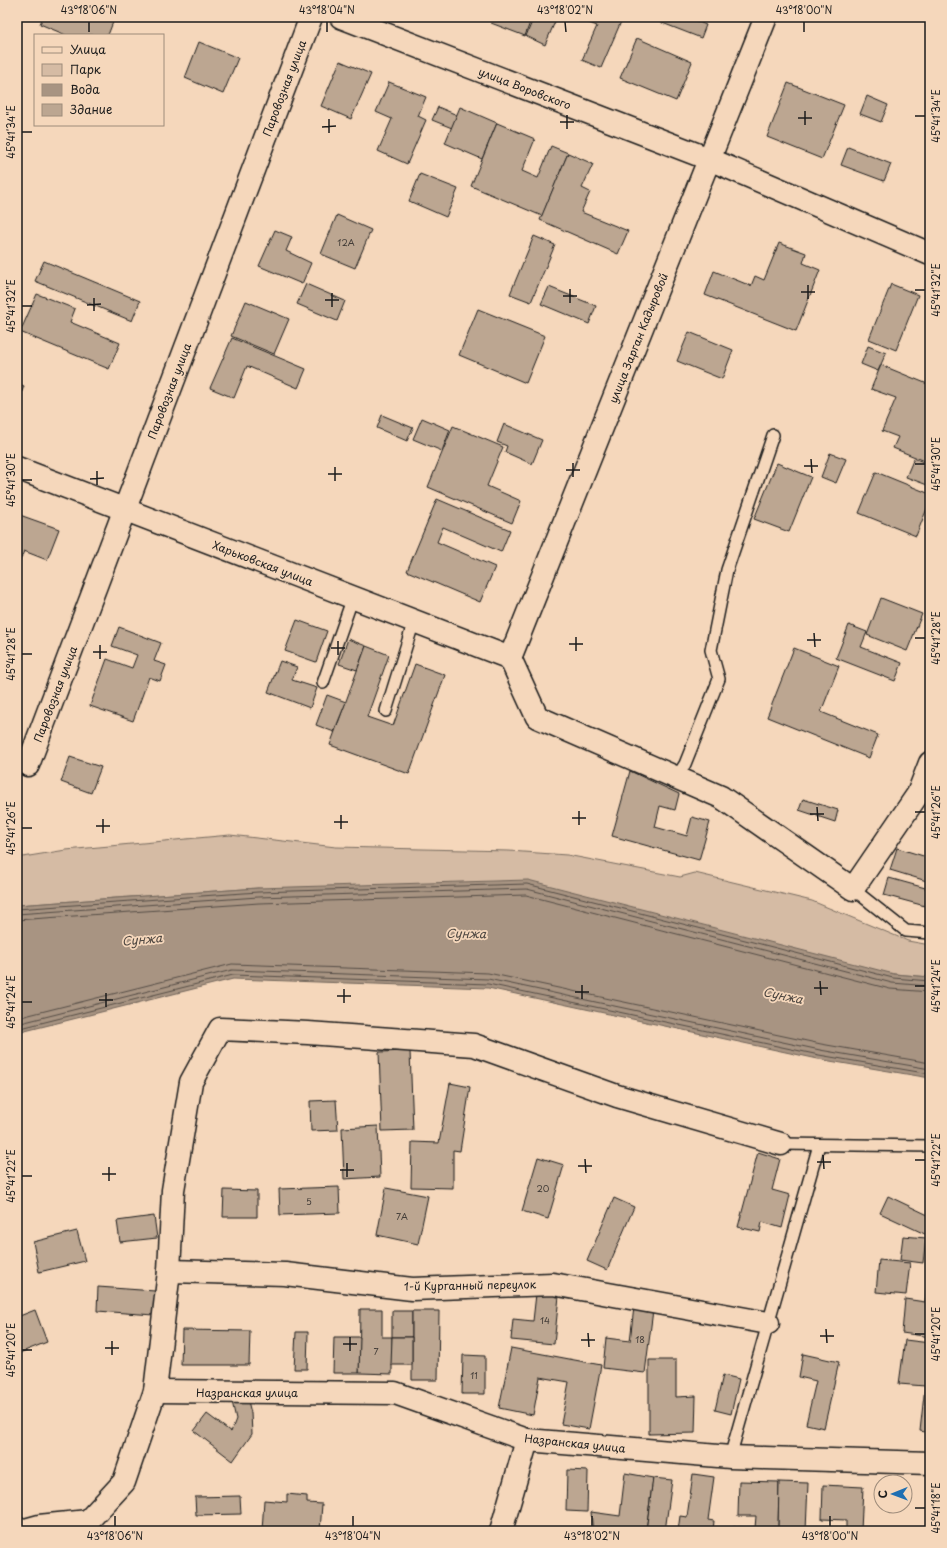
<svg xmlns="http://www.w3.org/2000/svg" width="947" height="1548" font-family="'Playpen Sans',sans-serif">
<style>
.green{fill:#d5bba4;stroke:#786c60}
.water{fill:#a89482;stroke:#706459}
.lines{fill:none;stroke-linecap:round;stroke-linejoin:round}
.shore{stroke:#544c45;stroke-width:1}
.building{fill:#bca691;stroke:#1c1c1c}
.lane-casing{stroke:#1c1c1c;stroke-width:14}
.street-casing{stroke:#1c1c1c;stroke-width:25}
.lane{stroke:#f5d7bb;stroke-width:11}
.street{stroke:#f5d7bb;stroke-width:22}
.ticks{fill:none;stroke:#1c1c1c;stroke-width:1.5}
.labels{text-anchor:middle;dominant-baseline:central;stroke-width:3.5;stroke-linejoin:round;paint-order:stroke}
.number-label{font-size:9px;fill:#443e39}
.street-label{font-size:11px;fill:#1c1c1c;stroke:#f5d7bb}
.water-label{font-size:12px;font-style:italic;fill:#4d4640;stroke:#f5d7bb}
.neatline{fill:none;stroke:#1c1c1c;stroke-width:1.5}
.ticks-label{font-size:10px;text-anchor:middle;fill:#1c1c1c}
</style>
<rect width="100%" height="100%" fill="#f5d7bb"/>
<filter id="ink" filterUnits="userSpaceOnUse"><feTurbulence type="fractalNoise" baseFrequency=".025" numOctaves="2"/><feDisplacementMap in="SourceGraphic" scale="8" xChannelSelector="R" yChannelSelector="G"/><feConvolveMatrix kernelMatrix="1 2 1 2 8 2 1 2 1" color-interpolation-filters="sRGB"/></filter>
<g filter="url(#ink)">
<path class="green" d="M 230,835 L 336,847 L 509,851 L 567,855 L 680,877 L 695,873 L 812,901 L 908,941 L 930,945 L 930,977 L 894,974 L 258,888 L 17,905 L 17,858 L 66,850 Z"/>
<path class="water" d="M 528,880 L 894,974 L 930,977 L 930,1078 L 818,1059 L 488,988 L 233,979 L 17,1033 L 17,905 L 258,888 Z"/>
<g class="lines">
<g class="shore">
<path d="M 17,909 L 258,892 L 527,884 L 893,978 L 930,981"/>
<path d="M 17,914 L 258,897 L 527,889 L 892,983 L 930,986"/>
<path d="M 17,920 L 259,903 L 526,895 L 890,989 L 930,992"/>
<path d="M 17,1018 L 232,964 L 488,973 L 821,1044 L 930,1063"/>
<path d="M 17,1024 L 232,970 L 488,979 L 820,1050 L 930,1069"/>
<path d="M 17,1029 L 233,975 L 488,984 L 819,1055 L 930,1074"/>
</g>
</g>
<g class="building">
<path d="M 43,17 L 81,17 L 91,21 L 93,17 L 115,17 L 108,35 L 66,35 L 40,24 Z"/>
<path d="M 493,17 L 532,17 L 525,36 L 491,23 Z"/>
<path d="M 534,17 L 557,17 L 545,45 L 526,36 Z"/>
<path d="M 574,17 L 623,17 L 601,68 L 582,60 L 597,26 Z"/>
<path d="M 647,17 L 687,17 L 706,25 L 701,38 Z"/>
<path d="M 637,38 L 692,62 L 676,101 L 620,78 Z"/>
<path d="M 199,42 L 238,58 L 223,94 L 185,78 Z"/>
<path d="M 340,61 L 371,74 L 351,119 L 321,106 Z"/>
<path d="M 389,82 L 426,97 L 418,116 L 426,120 L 407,164 L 378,151 L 392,119 L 376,112 Z"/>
<path d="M 788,83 L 844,105 L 822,159 L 767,137 Z"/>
<path d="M 867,96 L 888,105 L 881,122 L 860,114 Z"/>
<path d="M 438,107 L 457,115 L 452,128 L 432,120 Z"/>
<path d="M 460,107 L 497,123 L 482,159 L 445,143 Z"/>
<path d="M 497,123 L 535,139 L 522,171 L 538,178 L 551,146 L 568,153 L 542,216 L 471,186 Z"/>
<path d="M 848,147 L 891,164 L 884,181 L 841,165 Z"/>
<path d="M 568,153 L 593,164 L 582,188 L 590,192 L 581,212 L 628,231 L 618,254 L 540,220 Z"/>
<path d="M 420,174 L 458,189 L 446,217 L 409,201 Z"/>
<path d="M 337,215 L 371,230 L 355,268 L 321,254 Z"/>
<path d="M 275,230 L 292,237 L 286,251 L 311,263 L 302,284 L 259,266 Z"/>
<path d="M 534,236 L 555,245 L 531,302 L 510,294 Z"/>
<path d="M 779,243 L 806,253 L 803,263 L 820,270 L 796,331 L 705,295 L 714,271 L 751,286 L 755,276 L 764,280 Z"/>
<path d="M 44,261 L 140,301 L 132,321 L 35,281 Z"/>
<path d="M 306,284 L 345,301 L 337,321 L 297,304 Z"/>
<path d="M 891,284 L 918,295 L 896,350 L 869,339 Z"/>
<path d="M 549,287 L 596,306 L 589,324 L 541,304 Z"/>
<path d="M 37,294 L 75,309 L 70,322 L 120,343 L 109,369 L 20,332 Z"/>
<path d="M 246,301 L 289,319 L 274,354 L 231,336 Z"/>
<path d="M 478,309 L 545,336 L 526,383 L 459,355 Z"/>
<path d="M 689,332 L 733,350 L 722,379 L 677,361 Z"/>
<path d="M 232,338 L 306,369 L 298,388 L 247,366 L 234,398 L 210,388 Z"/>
<path d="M 868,346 L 886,353 L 878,371 L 861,364 Z"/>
<path d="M 881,365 L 930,385 L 930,463 L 893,448 L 898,437 L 882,431 L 896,398 L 871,389 Z"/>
<path d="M 17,383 L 24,386 L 17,405 Z"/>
<path d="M 382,415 L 413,428 L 407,441 L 377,428 Z"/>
<path d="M 422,418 L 450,430 L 442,451 L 413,439 Z"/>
<path d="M 504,424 L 542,440 L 532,464 L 505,452 L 507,446 L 497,442 Z"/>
<path d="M 453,426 L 503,447 L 487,486 L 521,501 L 512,523 L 428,487 Z"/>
<path d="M 830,453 L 846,459 L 836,483 L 821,477 Z"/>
<path d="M 914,458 L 930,465 L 930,486 L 906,477 Z"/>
<path d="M 777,463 L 811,477 L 789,532 L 754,519 Z"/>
<path d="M 876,472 L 930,494 L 930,501 L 916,536 L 859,513 Z"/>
<path d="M 437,499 L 510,530 L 501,552 L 443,527 L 437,542 L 495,567 L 480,602 L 407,571 Z"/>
<path d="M 17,514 L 59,529 L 47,560 L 24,551 L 17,568 Z"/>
<path d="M 881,598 L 922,614 L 907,651 L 867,635 Z"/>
<path d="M 297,620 L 327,631 L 316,662 L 285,651 Z"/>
<path d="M 849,625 L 867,632 L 861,647 L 902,663 L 895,681 L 836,658 Z"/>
<path d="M 119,627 L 161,643 L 154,661 L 166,665 L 160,681 L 149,677 L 133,721 L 90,706 L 107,659 L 132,668 L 137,655 L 112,646 Z"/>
<path d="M 348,639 L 366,646 L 357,670 L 339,664 Z"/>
<path d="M 366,646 L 389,655 L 367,717 L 393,726 L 415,664 L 445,675 L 409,774 L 330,745 Z"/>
<path d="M 794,648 L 839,666 L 821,712 L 878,735 L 869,758 L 767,717 Z"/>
<path d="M 280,661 L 297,667 L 292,680 L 317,688 L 310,708 L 268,692 Z"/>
<path d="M 327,695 L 346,702 L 334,732 L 316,725 Z"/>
<path d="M 70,757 L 101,767 L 91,793 L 61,782 Z"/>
<path d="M 630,771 L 679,794 L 675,810 L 660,806 L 655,827 L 687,836 L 692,817 L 710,822 L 699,860 L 612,836 Z"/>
<path d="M 803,799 L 838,810 L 835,822 L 799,810 Z"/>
<path d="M 897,848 L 930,858 L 930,882 L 890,870 Z"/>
<path d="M 889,878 L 929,889 L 925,906 L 884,895 Z"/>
<path d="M 410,1051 L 413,1130 L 382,1131 L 379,1052 Z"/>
<path d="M 450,1083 L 470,1087 L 460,1151 L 453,1150 L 453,1188 L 411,1187 L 412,1142 L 439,1143 Z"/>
<path d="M 336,1100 L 338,1130 L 311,1131 L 310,1101 Z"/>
<path d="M 378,1126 L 380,1177 L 344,1179 L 342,1128 Z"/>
<path d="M 758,1152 L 780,1159 L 772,1190 L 790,1195 L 782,1228 L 762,1222 L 760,1232 L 738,1227 Z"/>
<path d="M 538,1157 L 564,1165 L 548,1219 L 522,1211 Z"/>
<path d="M 339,1187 L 340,1213 L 280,1215 L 279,1189 Z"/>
<path d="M 386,1188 L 428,1196 L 418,1244 L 377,1235 Z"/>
<path d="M 224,1190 L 257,1191 L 257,1217 L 223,1217 Z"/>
<path d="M 888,1196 L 930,1216 L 930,1229 L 927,1235 L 880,1213 Z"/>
<path d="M 614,1198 L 634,1207 L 607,1270 L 587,1261 Z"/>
<path d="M 154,1216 L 157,1238 L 120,1242 L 117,1221 Z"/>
<path d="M 77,1231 L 85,1261 L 39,1272 L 33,1242 Z"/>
<path d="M 903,1236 L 926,1238 L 923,1263 L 900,1260 Z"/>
<path d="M 879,1260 L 910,1263 L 906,1295 L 876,1292 Z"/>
<path d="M 928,1273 L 930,1273 L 930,1337 L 902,1333 L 905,1299 L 925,1302 Z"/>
<path d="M 98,1287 L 155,1291 L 154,1315 L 97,1311 Z"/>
<path d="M 536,1294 L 559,1296 L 554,1344 L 511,1340 L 513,1319 L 533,1321 Z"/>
<path d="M 634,1307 L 653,1310 L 645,1373 L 603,1368 L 606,1338 L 630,1341 Z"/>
<path d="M 360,1309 L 382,1309 L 382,1337 L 392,1337 L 392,1374 L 359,1373 Z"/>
<path d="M 35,1310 L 47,1342 L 17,1354 L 17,1317 Z"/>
<rect x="392" y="1311" width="20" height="26"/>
<path d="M 412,1311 L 439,1311 L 438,1380 L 412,1380 Z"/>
<path d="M 182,1330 L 250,1331 L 249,1365 L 181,1365 Z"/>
<path d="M 296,1332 L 308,1332 L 307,1369 L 294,1369 Z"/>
<path d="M 334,1337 L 360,1337 L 359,1373 L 333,1373 Z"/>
<path d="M 392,1337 L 412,1337 L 412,1365 L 391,1365 Z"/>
<path d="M 905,1340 L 930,1343 L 930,1433 L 920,1431 L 925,1386 L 899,1384 Z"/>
<path d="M 511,1348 L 601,1365 L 589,1429 L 561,1424 L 569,1382 L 540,1377 L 533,1415 L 499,1408 Z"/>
<path d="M 803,1354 L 839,1362 L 824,1428 L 806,1424 L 816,1381 L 799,1377 Z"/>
<path d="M 463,1355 L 485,1356 L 485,1394 L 462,1394 Z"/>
<path d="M 649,1360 L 676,1360 L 676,1397 L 696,1396 L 695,1433 L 649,1434 Z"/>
<path d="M 723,1375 L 739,1379 L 731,1414 L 715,1410 Z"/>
<path d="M 246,1393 L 251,1413 L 252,1434 L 233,1461 L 194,1431 L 207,1414 L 231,1432 L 236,1419 L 231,1397 Z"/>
<path d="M 567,1470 L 588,1471 L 587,1512 L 566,1511 Z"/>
<path d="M 625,1473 L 653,1478 L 646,1531 L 593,1531 L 591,1512 L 620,1516 Z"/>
<path d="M 693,1474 L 714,1477 L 708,1520 L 714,1521 L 713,1531 L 678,1531 L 680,1516 L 687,1517 Z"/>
<path d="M 653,1478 L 672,1480 L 665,1531 L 646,1531 Z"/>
<path d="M 739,1481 L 779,1482 L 778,1531 L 732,1531 L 733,1527 L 755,1528 L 756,1516 L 738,1516 Z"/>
<path d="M 779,1482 L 808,1483 L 806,1531 L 778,1531 Z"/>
<path d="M 823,1485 L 863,1487 L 861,1531 L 846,1531 L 846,1520 L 822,1519 Z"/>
<path d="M 287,1494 L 307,1496 L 307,1503 L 322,1504 L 320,1531 L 262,1531 L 264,1500 L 287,1502 Z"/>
<path d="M 240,1496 L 241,1514 L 196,1515 L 195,1497 Z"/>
</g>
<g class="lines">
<g class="lane-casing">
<g id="lane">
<path d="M 323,683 L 353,597"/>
<path d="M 386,711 L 414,621"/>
<path d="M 676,778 L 685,764 L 719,679 L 711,650 L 727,570 L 773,435"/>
<path d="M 853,889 L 906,931 L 930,933"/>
<path d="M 781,1144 L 930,1146"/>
<path d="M 730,1457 L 819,1145"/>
</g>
</g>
<g class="street-casing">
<g id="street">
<path d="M 341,17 L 709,159 L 930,254"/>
<path d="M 17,468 L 510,658"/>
<path d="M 510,658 L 766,17"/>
<path d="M 510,658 L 537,717 L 721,797 L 853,889 L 918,794 L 930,763"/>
<path d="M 28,765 L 311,17"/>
<path d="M 169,1271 L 285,1274 L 412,1289 L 553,1284 L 768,1323"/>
<path d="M 155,1391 L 395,1393 L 527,1440 L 730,1457 L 930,1463"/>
<path d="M 21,1531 L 39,1526 L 88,1521 L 124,1482 L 155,1391 L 169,1271 L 173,1190 L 191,1082 L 220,1029 L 308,1033 L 474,1045 L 617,1096 L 781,1144"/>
<path d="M 501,1531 L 527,1440"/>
</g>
</g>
<use href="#lane" class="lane"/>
<use href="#street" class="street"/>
</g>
</g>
<path class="ticks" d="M 89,22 L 89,32M 327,22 L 327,32M 565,22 L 566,32M 804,22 L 804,32M 805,111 L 805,125M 567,115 L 567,129M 915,116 L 925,116M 798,118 L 812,118M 329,119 L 329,133M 560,122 L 574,122M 322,127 L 336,126M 22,132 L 32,132M 808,285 L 808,299M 570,289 L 570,303M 915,290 L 925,290M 801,292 L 815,292M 332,293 L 332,307M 563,296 L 577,296M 94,298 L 94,311M 325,300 L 339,300M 87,305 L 101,304M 22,306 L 32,306M 811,459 L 812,473M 573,463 L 573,477M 915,464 L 925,464M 804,466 L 818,466M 335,467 L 335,481M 566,470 L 580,470M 97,471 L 97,485M 328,474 L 342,474M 90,479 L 104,478M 22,480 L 32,480M 814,633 L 815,647M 576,637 L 576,651M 915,638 L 925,638M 807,640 L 821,640M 338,641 L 338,655M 569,644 L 583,644M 100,645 L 100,659M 331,648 L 345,648M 93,652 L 107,652M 22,654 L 32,654M 817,807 L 818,821M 579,811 L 579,825M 915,812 L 925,812M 810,814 L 824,814M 341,815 L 341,829M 572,818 L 586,818M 103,819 L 103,833M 334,822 L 348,822M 96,826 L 110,826M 22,828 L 32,828M 820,981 L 821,995M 582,985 L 582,999M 915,986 L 925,986M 814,988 L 828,988M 344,989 L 344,1003M 575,992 L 589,992M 106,993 L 106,1007M 337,996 L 351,996M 99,1000 L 113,1000M 22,1002 L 32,1002M 823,1155 L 824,1169M 585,1159 L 586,1173M 915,1160 L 925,1160M 817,1162 L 831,1162M 347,1163 L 347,1177M 578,1166 L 592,1166M 109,1167 L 109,1181M 340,1170 L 354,1170M 102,1174 L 116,1174M 22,1176 L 32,1176M 826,1329 L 827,1343M 588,1333 L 589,1347M 915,1334 L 925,1334M 820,1336 L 834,1336M 350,1337 L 350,1351M 581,1340 L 595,1340M 112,1341 L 112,1355M 343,1344 L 357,1344M 105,1348 L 119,1348M 22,1350 L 32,1350M 915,1508 L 925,1508M 115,1516 L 115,1526M 353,1516 L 353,1526M 592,1516 L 592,1526M 830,1516 L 830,1526"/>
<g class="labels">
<g class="number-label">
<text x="346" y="242">12А</text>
<text x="543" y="1188">20</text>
<text x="309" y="1201">5</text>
<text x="402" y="1216">7А</text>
<text x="545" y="1320">14</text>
<text x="640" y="1339">18</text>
<text x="376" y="1351">7</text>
<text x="474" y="1375">11</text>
</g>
<g class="street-label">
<text transform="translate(284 88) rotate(-69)">Паровозная улица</text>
<text transform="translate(525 88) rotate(21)">улица Воровского</text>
<text transform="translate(638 338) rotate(-68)">улица Зарган Кадыровой</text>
<text transform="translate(169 391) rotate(-69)">Паровозная улица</text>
<text transform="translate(263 563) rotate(21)">Харьковская улица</text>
<text transform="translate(55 694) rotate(-69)">Паровозная улица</text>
<text transform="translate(470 1285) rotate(-1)">1-й Курганный переулок</text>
<text x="247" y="1392">Назранская улица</text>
<text transform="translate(575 1443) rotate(6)">Назранская улица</text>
</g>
<g class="water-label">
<text transform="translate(466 933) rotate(1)">Сунжа</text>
<text transform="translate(142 939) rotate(-5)">Сунжа</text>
<text transform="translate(783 995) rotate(12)">Сунжа</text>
</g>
</g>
<rect width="947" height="1548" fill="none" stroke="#f5d7bb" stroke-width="44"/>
<rect x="34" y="34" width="130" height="92" fill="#f5d7bb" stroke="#9e8c7b"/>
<rect x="42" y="47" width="20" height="6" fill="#f5d7bb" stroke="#9e8c7b"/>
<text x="70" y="54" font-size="12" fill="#1c1c1c">Улица</text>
<rect x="42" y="64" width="20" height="12" fill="#d5bba4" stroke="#9e8c7b"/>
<text x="70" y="74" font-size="12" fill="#1c1c1c">Парк</text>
<rect x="42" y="84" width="20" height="12" fill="#a89482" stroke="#9e8c7b"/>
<text x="70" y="94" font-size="12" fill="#1c1c1c">Вода</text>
<rect x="42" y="104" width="20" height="12" fill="#bca691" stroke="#9e8c7b"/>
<text x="70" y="114" font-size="12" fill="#1c1c1c">Здание</text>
<g transform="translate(893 1494) rotate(269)"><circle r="19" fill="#f5d7bb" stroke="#9e8c7b"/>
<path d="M0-3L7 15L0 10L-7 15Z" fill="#1f6fb2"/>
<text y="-6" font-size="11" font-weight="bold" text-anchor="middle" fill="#1c1c1c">С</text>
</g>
<rect x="22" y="22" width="903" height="1504" class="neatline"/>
<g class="ticks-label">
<text x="89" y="14">43°18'06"N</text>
<text x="327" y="14">43°18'04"N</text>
<text x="565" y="14">43°18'02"N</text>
<text x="804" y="14">43°18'00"N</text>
<text transform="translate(936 116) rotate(-90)" y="4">45°41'34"E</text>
<text transform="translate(11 132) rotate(-90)" y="4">45°41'34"E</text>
<text transform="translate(936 290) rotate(-90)" y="4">45°41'32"E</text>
<text transform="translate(11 306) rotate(-90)" y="4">45°41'32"E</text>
<text transform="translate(936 464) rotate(-90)" y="4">45°41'30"E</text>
<text transform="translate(11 480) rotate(-90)" y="4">45°41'30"E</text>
<text transform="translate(936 638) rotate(-90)" y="4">45°41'28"E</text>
<text transform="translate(11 654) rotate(-90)" y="4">45°41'28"E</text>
<text transform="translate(936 812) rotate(-90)" y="4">45°41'26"E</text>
<text transform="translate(11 828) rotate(-90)" y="4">45°41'26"E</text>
<text transform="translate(936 986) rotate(-90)" y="4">45°41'24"E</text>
<text transform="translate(11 1002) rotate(-90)" y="4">45°41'24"E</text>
<text transform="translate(936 1160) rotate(-90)" y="4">45°41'22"E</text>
<text transform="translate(11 1176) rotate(-90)" y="4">45°41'22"E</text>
<text transform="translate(936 1334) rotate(-90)" y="4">45°41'20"E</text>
<text transform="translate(11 1350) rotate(-90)" y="4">45°41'20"E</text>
<text transform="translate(936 1508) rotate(-90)" y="4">45°41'18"E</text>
<text x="115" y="1540">43°18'06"N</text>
<text x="353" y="1540">43°18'04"N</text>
<text x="592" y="1540">43°18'02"N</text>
<text x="830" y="1540">43°18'00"N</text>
</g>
</svg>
